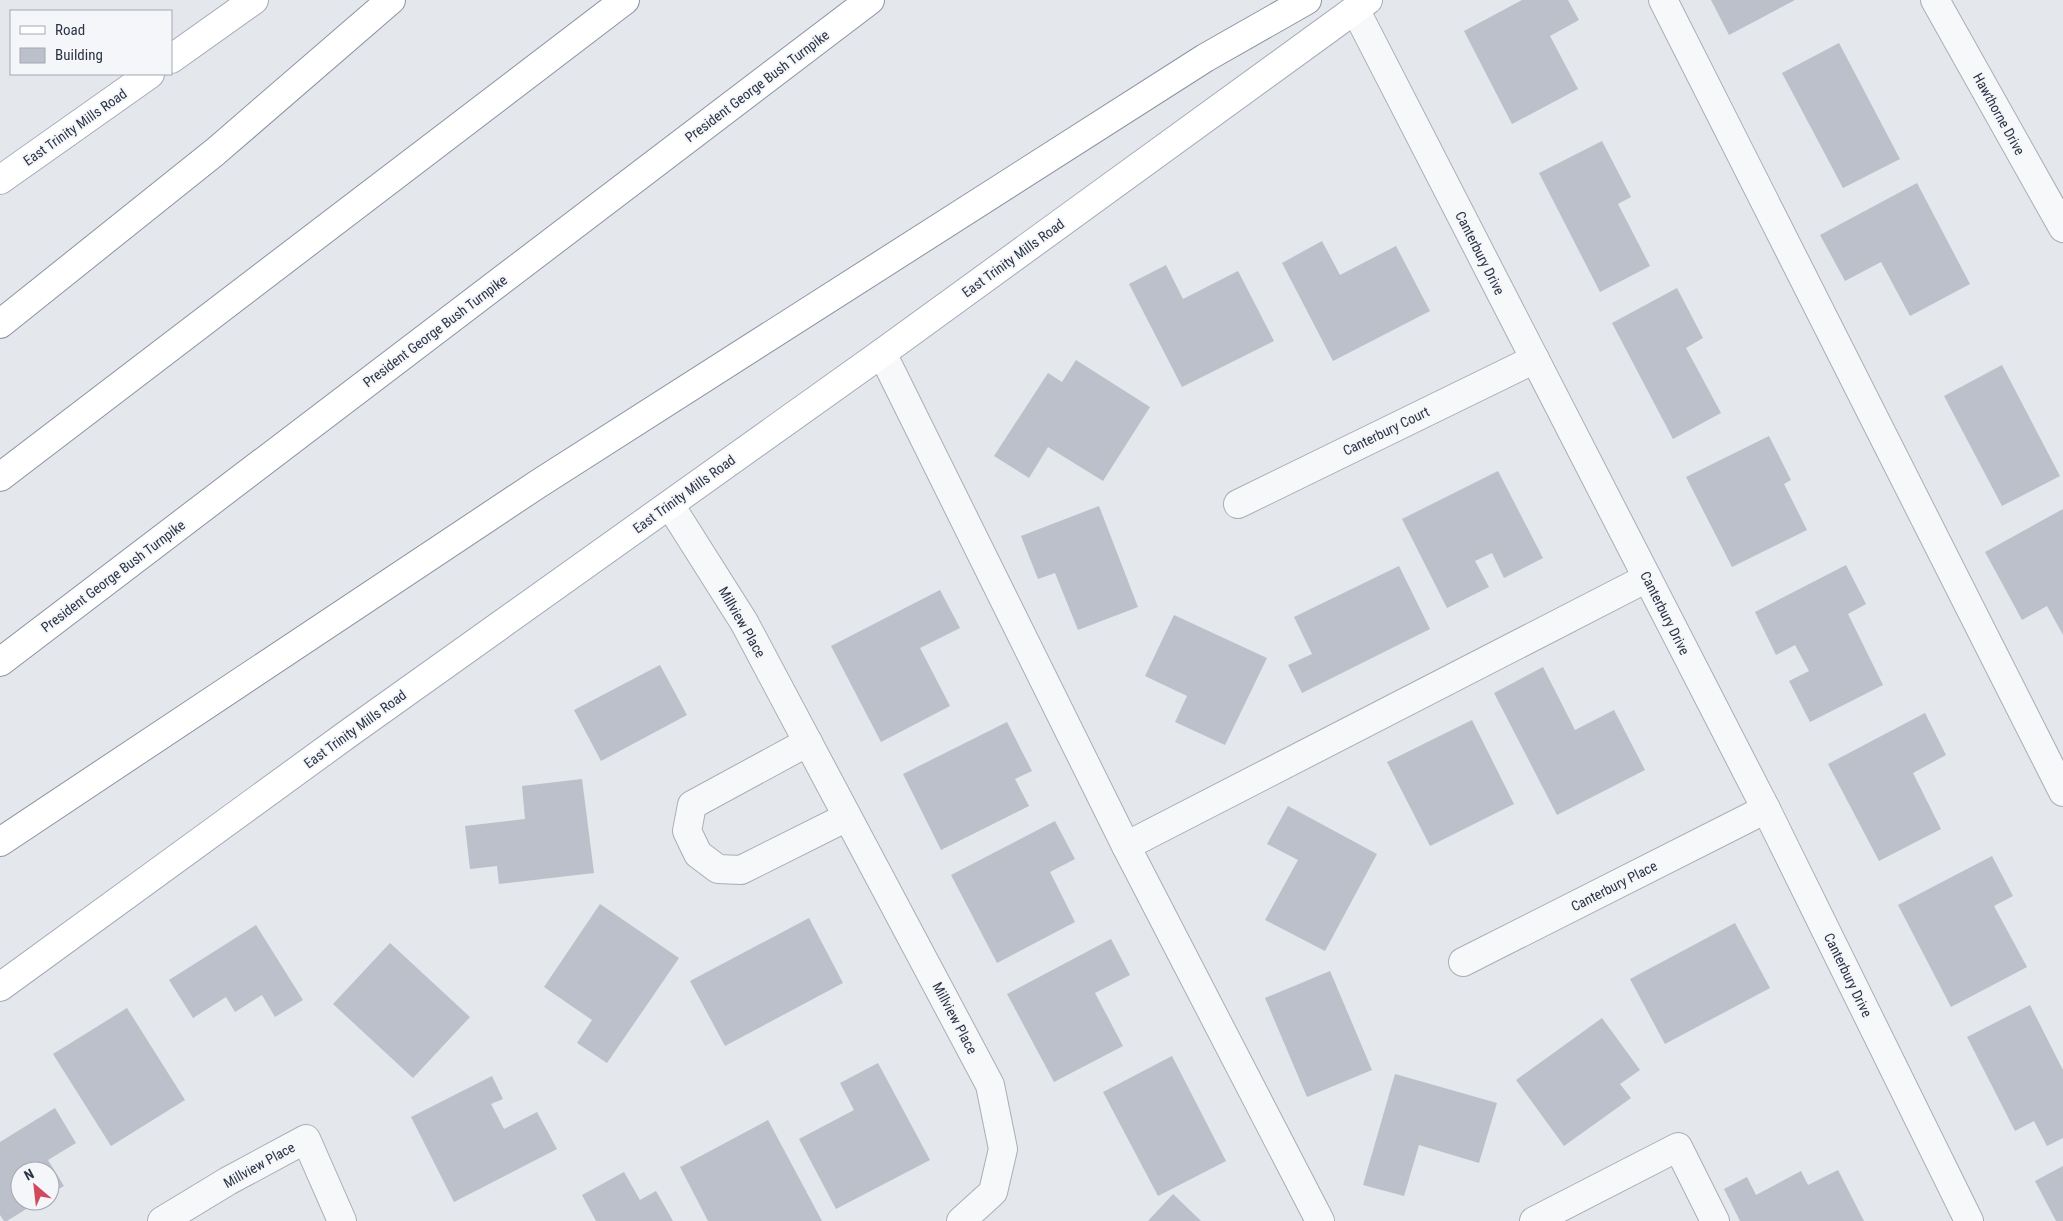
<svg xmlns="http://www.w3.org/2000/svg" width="2063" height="1221" font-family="'Roboto Condensed',sans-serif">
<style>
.building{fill:#bbc0ca}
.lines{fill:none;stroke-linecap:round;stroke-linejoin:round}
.minor-casing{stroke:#a9aeb7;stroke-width:30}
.major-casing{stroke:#a3abb8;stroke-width:30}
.highway-casing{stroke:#8b94a3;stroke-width:30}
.minor{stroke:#f7f8fa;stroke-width:28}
.major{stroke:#fff;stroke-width:28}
.highway{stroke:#fff;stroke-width:28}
.labels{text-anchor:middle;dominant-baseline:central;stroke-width:4;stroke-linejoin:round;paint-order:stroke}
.street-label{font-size:14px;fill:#2b3445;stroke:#f4f6f9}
</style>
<rect width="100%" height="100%" fill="#e4e7ec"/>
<g class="building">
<path d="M 1522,0 L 1568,0 L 1579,20 L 1550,36 L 1578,89 L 1512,124 L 1464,31 Z"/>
<path d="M 1711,0 L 1795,0 L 1729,35 Z"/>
<path d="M 1839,43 L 1900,159 L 1843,188 L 1782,73 Z"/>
<path d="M 1602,141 L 1631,197 L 1618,204 L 1650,266 L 1600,292 L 1539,173 Z"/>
<path d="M 1917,183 L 1970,284 L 1910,316 L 1881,262 L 1845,281 L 1820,235 Z"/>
<path d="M 1322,241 L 1340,275 L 1396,246 L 1430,311 L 1333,361 L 1282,263 Z"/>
<path d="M 1166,265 L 1183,299 L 1238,271 L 1274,341 L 1182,387 L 1129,284 Z"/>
<path d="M 1677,288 L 1703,338 L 1686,348 L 1721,413 L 1673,439 L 1612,323 Z"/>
<path d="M 1076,360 L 1150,407 L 1103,481 L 1048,447 L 1029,478 L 994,456 L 1048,373 L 1062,382 Z"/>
<path d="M 2002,365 L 2060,476 L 2002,506 L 1944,396 Z"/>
<path d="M 1769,436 L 1791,480 L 1784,484 L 1807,530 L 1732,567 L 1686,477 Z"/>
<path d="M 1498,471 L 1543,558 L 1504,578 L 1492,553 L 1475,561 L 1489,587 L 1447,608 L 1402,519 Z"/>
<path d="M 1099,506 L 1138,607 L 1078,630 L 1055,573 L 1038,579 L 1021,536 Z"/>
<path d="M 2063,509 L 2063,635 L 2047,606 L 2022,620 L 1985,552 Z"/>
<path d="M 1846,565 L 1866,604 L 1848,614 L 1883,685 L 1810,722 L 1789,681 L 1809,671 L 1795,645 L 1776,655 L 1755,612 Z"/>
<path d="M 1399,566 L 1430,629 L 1302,693 L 1288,665 L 1312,654 L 1294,617 Z"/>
<path d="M 940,590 L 960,628 L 920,648 L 950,706 L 881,742 L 831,646 Z"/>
<path d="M 1174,615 L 1267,658 L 1225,745 L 1175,722 L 1187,696 L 1145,676 Z"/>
<path d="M 660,665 L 687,715 L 601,761 L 574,710 Z"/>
<path d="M 1543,667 L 1575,730 L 1614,710 L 1645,770 L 1557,815 L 1494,693 Z"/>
<path d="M 1925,713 L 1946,755 L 1913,773 L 1941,829 L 1879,861 L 1828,764 Z"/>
<path d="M 1472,720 L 1514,804 L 1430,846 L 1387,762 Z"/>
<path d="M 1007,722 L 1032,771 L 1015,779 L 1029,806 L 941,850 L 903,774 Z"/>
<path d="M 582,779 L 594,873 L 499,884 L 497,866 L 470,869 L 465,826 L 525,819 L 522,786 Z"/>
<path d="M 1288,806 L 1377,854 L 1325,951 L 1265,920 L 1298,860 L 1267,844 Z"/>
<path d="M 1055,821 L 1075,859 L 1050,872 L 1075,922 L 997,963 L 951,875 Z"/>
<path d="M 1992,856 L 2013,896 L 1994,906 L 2027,967 L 1951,1007 L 1898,905 Z"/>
<path d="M 600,904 L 679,958 L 607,1063 L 577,1043 L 592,1020 L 544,987 Z"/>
<path d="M 809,918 L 843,983 L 725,1046 L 690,981 Z"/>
<path d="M 1735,923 L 1770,988 L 1665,1044 L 1630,979 Z"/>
<path d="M 256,925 L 303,1000 L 275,1017 L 262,995 L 235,1012 L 226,997 L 193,1018 L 169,980 Z"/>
<path d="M 1111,939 L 1130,975 L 1095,993 L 1123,1046 L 1054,1082 L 1007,994 Z"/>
<path d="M 390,943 L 470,1017 L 413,1078 L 333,1004 Z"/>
<path d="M 1330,971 L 1372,1070 L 1307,1097 L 1265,998 Z"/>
<path d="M 2030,1005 L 2063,1070 L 2063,1138 L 2047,1146 L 2034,1121 L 2015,1131 L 1967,1037 Z"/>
<path d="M 127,1008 L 185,1100 L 111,1146 L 53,1054 Z"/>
<path d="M 1602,1018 L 1640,1070 L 1620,1084 L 1631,1098 L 1564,1146 L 1516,1080 Z"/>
<path d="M 1172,1056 L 1226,1161 L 1158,1196 L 1103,1092 Z"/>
<path d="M 878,1063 L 930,1160 L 836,1209 L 799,1139 L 854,1110 L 840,1083 Z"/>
<path d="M 1395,1074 L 1497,1103 L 1479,1163 L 1419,1145 L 1404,1196 L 1363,1185 Z"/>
<path d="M 492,1076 L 503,1099 L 491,1104 L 504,1129 L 537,1112 L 557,1149 L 454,1202 L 411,1117 Z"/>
<path d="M 55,1108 L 76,1143 L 48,1160 L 64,1186 L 50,1194 L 50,1171 L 20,1171 L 20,1201 L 39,1201 L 7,1221 L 4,1221 L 0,1215 L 0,1142 Z"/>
<path d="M 768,1120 L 822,1221 L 708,1221 L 680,1167 Z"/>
<path d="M 2063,1166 L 2063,1221 L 2056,1221 L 2035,1181 Z"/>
<path d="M 1838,1170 L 1864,1221 L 1740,1221 L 1724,1189 L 1747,1177 L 1756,1195 L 1801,1171 L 1808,1185 Z"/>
<path d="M 624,1172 L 640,1200 L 656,1191 L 673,1221 L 596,1221 L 582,1195 Z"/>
<path d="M 1173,1194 L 1201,1221 L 1148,1221 Z"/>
</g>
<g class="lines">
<g class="minor-casing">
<g id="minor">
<path d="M 1663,0 L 2063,792"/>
<path d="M 1935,0 L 2063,228"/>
<path d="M 1355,9 L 1766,809 L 1969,1221"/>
<path d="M 882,353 L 1126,846 L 1320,1221"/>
<path d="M 1238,504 L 1535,359"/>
<path d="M 670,505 L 744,622 L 990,1085 L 1003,1149 L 993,1192 L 961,1221"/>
<path d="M 808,742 L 692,805 L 687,831 L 698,854 L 718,869 L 741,870 L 847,817"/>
<path d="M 1126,846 L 1647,578"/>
<path d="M 1463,962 L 1766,809"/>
<path d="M 162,1221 L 228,1181 L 306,1139 L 342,1221"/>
<path d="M 1534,1221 L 1678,1147 L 1715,1221"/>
</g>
</g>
<g class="major-casing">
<g id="major">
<path d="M 171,59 L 254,0"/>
<path d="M 0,180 L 150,74"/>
<path d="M 0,987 L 349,733 L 882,353 L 1368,0"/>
</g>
</g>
<g class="highway-casing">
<g id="highway">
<path d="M 0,324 L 215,152 L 391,0"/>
<path d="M 0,477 L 625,0"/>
<path d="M 0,662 L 870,0"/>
<path d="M 0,842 L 538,484 L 1205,58 L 1307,0"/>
</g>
</g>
<use href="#minor" class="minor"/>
<use href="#major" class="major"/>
<use href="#highway" class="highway"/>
</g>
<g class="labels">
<g class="street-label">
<text transform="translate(757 86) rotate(-37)">President George Bush Turnpike</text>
<text transform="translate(1999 114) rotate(61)">Hawthorne Drive</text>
<text transform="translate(75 127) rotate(-35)">East Trinity Mills Road</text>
<text transform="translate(1480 253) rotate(63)">Canterbury Drive</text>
<text transform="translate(1013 258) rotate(-36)">East Trinity Mills Road</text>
<text transform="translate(435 331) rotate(-37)">President George Bush Turnpike</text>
<text transform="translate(1386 431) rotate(-26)">Canterbury Court</text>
<text transform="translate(684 494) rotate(-36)">East Trinity Mills Road</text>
<text transform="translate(113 576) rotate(-37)">President George Bush Turnpike</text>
<text transform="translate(1665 613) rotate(63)">Canterbury Drive</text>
<text transform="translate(742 622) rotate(60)">Millview Place</text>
<text transform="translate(355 729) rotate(-36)">East Trinity Mills Road</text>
<text transform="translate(1614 886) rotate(-27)">Canterbury Place</text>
<text transform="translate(1848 975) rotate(64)">Canterbury Drive</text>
<text transform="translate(955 1018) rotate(62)">Millview Place</text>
<text transform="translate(259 1165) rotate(-29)">Millview Place</text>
</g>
</g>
<rect x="10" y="10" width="162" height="65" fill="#f4f6f9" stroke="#a4a8b1"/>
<rect x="20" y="26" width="25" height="8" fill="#ffffff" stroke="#a4a8b1"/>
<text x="55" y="35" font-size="15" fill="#2b3445">Road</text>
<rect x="20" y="48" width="25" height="15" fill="#bbc0ca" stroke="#a4a8b1"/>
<text x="55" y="60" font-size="15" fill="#2b3445">Building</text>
<g transform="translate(35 1186) rotate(332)"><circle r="24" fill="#f4f6f9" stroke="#a4a8b1"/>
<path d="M0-4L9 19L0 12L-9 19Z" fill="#d1495b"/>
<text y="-8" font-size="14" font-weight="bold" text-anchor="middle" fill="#2b3445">N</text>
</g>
</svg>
